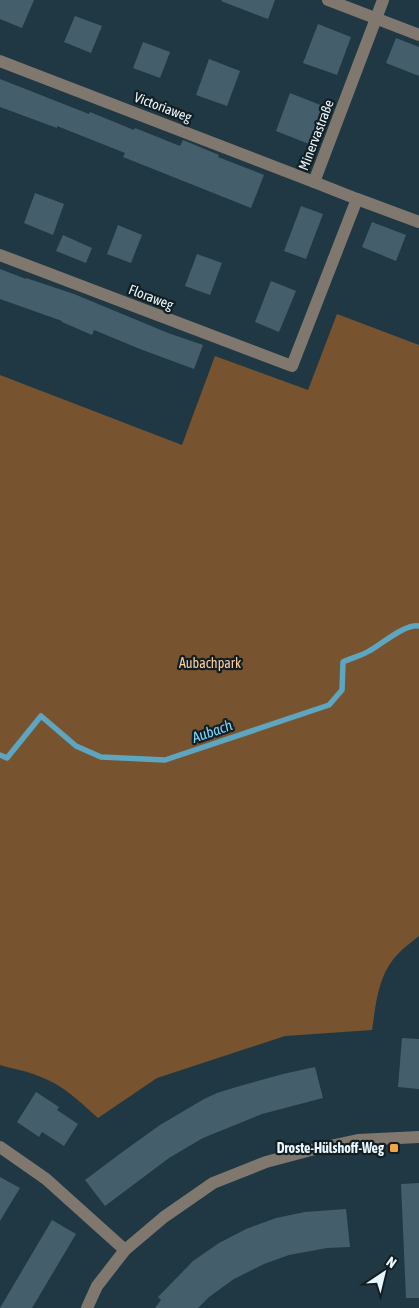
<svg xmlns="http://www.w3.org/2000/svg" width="419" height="1308" font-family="'Asap Condensed',sans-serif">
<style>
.green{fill:#77542f}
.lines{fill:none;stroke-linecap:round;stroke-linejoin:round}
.stream{stroke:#5ea6c0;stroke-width:5.5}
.building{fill:#445f6b}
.minor{stroke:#80786f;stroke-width:12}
.poi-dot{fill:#f5a345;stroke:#131e23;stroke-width:2}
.labels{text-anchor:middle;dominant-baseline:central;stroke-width:4.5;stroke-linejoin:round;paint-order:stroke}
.street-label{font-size:14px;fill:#e8f7fe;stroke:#131e23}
.park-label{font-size:14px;fill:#fbcea1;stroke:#131e23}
.poi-label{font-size:14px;font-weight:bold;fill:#e8f7fe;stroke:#131e23;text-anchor:end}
.water-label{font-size:15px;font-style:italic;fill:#79d6fd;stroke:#131e23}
</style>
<rect width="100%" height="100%" fill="#1f3843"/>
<path class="green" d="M 337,314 L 419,345 L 419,936 C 412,942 404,947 398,954 C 378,974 376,1004 372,1030 L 285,1036 L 157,1078 L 98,1118 C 80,1102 63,1085 41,1077 C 28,1071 13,1069 0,1065 L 0,375 L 182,445 L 215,356 L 308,390 Z"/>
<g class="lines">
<path class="stream" d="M 0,755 L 7,758 L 41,716 L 76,746 L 101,757 L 165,760 L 329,705 L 342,690 L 343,662 C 351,658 361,656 369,651 C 382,644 404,624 419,626"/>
</g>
<g class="building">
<path d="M 0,0 L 34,0 L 22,28 L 0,19 Z"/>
<path d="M 222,0 L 275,0 L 268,19 L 221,1 Z"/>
<path d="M 75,16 L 102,26 L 91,53 L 64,42 Z"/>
<path d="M 318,24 L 351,37 L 337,75 L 303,63 Z"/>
<path d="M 396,38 L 419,47 L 419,76 L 386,63 Z"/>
<path d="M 143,42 L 170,52 L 160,78 L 133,68 Z"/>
<path d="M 209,59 L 240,71 L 227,106 L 196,95 Z"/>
<path d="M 0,79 L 89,114 L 90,112 L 134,130 L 135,128 L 180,146 L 183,140 L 219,155 L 218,157 L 264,175 L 251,208 L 123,157 L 125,153 L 57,126 L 57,128 L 0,107 Z"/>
<path d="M 290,93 L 323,106 L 309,144 L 276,131 Z"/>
<path d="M 35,193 L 64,204 L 53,235 L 24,223 Z"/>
<path d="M 301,206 L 323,214 L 306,259 L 284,251 Z"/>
<path d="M 372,222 L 406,235 L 396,261 L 362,247 Z"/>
<path d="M 118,225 L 142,235 L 131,263 L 107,254 Z"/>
<path d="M 63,235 L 92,248 L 86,263 L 56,251 Z"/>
<path d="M 197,254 L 222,263 L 210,295 L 185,286 Z"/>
<path d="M 0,269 L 26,279 L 26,278 L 74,294 L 168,333 L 203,345 L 194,369 L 140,349 L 94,330 L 92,335 L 62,322 L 62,321 L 0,299 Z"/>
<path d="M 271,281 L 296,291 L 279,332 L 255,322 Z"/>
<path d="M 402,1038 L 419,1039 L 419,1089 L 398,1087 Z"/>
<path d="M 315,1067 L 323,1098 L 262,1114 L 203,1138 L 169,1158 L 105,1206 L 85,1180 L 121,1153 L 160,1125 L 204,1099 L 217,1093 L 233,1088 L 283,1074 Z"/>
<path d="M 36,1092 L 59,1107 L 57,1110 L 78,1124 L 64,1146 L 42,1132 L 39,1137 L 17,1122 Z"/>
<path d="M 0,1177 L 20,1188 L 0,1221 Z"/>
<path d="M 419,1183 L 419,1298 L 406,1298 L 401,1184 Z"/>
<path d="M 346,1209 L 350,1247 L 327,1248 L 289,1255 L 264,1264 L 234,1279 L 209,1297 L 198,1308 L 155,1308 L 161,1300 L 158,1297 L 193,1261 L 219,1243 L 246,1229 L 276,1218 L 305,1212 Z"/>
<path d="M 52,1220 L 76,1234 L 32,1308 L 0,1308 Z"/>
</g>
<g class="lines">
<g class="minor">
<path d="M 328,0 L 419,35"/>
<path d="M 0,61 L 314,182"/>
<path d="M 357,199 L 419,222"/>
<path d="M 0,255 L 292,366 L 357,199 L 314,182 L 383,0"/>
<path d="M 0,1147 L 46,1179 L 125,1250"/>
<path d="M 87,1308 L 97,1286 L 125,1250 L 164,1217 L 213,1183 L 266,1162 L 311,1150 L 358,1140 L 419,1137"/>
</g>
</g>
<rect class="poi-dot" x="389" y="1143" width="10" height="10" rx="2.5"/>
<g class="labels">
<g class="street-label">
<text transform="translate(163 107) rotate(21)">Victoriaweg</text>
<text transform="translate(316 135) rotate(-69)">Minervastraße</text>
<text transform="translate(151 297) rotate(21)">Floraweg</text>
</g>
<g class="park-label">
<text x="210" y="663">Aubachpark</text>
</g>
<g class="poi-label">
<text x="384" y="1148">Droste-Hülshoff-Weg</text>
</g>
<g class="water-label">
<text transform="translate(212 731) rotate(-19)">Aubach</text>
</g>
</g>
<g transform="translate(384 1273) rotate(35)" stroke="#131e23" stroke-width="4" paint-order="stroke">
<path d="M0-4L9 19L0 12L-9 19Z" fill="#e8f7fe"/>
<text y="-8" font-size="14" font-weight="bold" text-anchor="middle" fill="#e8f7fe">N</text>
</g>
</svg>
